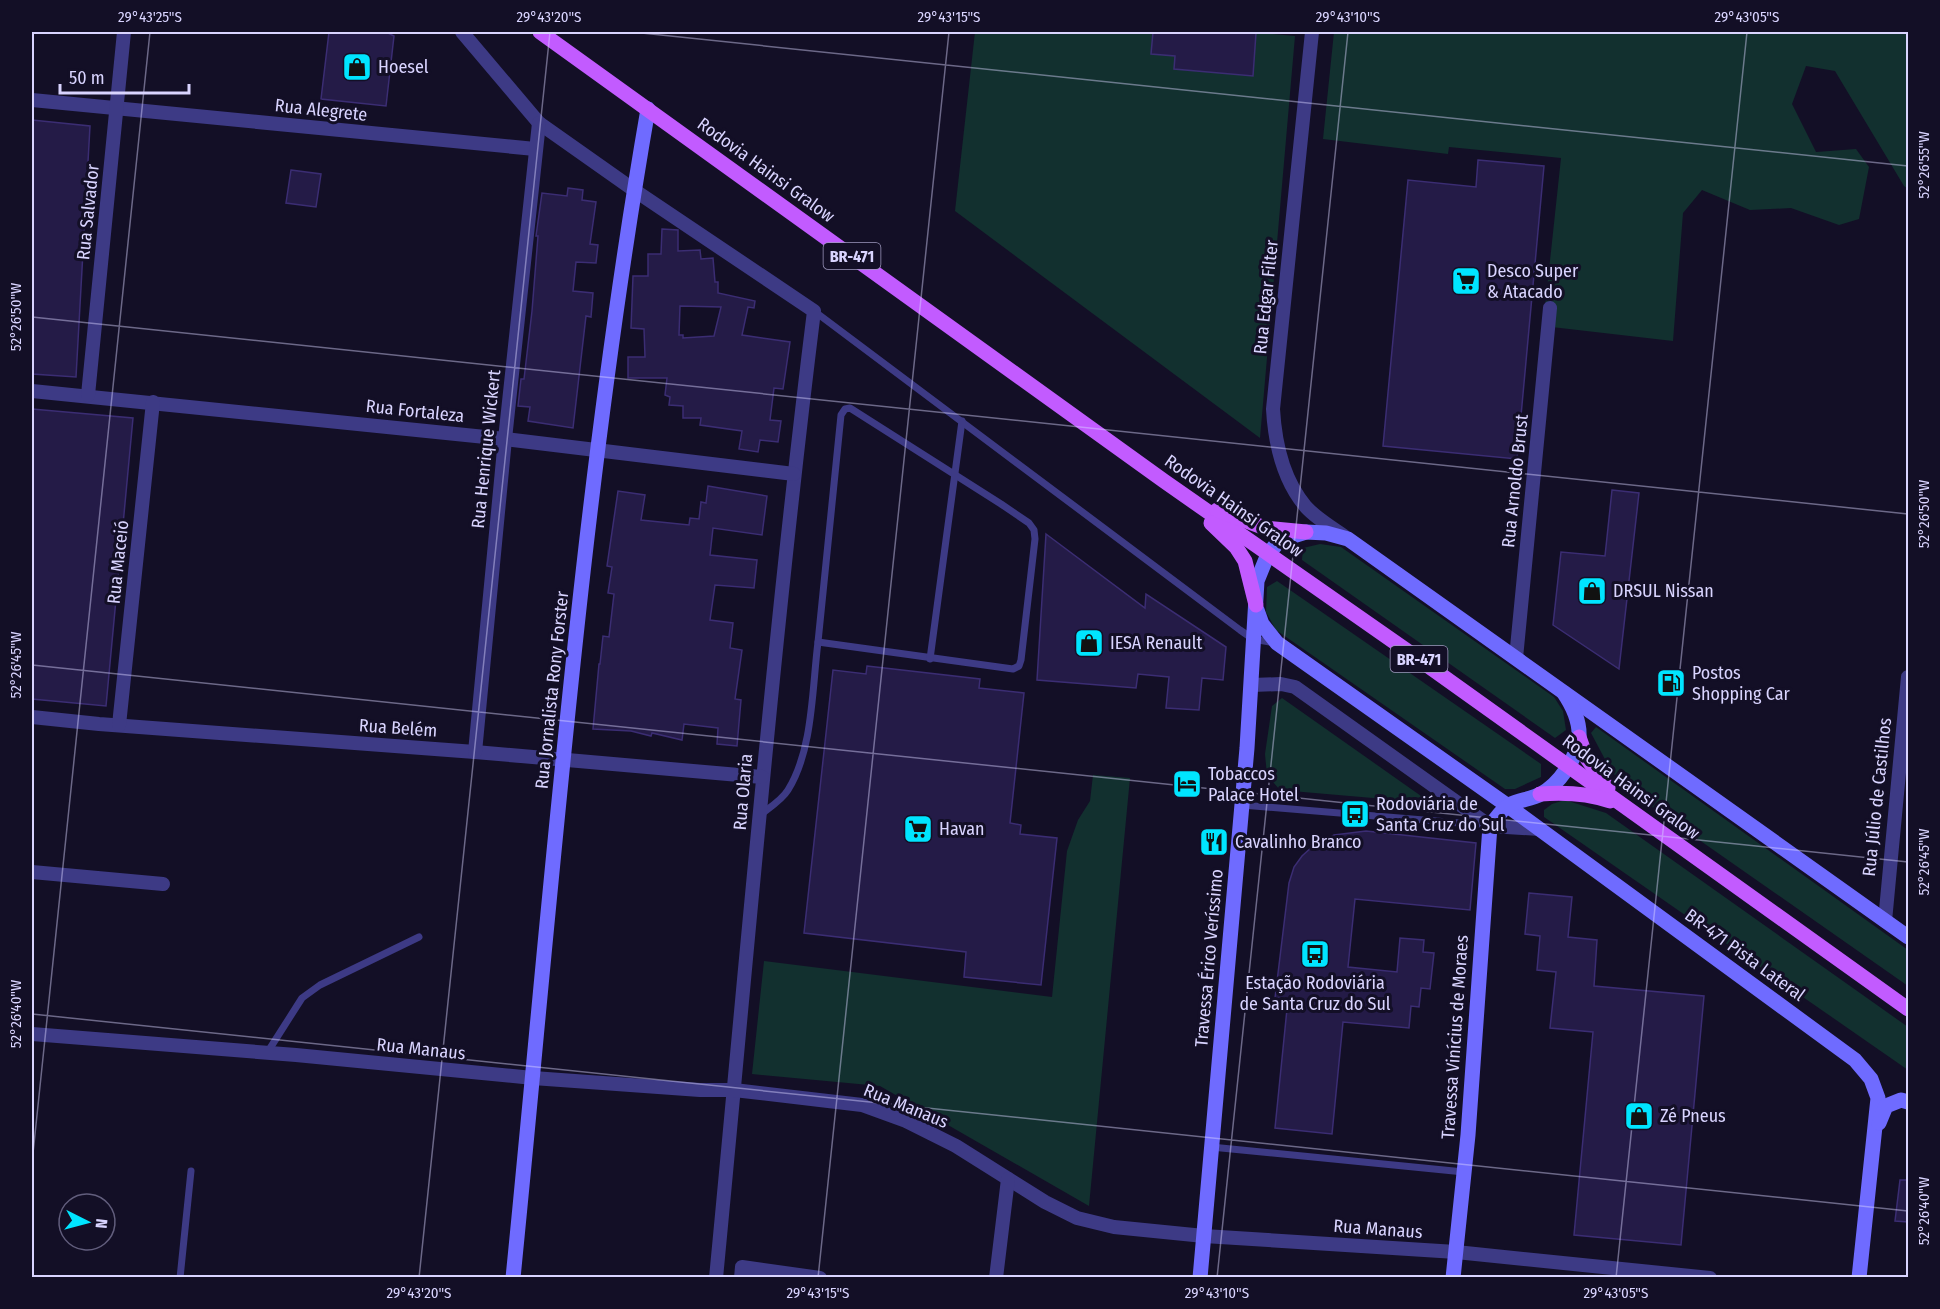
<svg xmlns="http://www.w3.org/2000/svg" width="1940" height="1309" font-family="'Fira Sans Condensed',sans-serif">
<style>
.green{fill:#12302f}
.building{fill:#241b47;stroke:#3b2d73;stroke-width:1.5;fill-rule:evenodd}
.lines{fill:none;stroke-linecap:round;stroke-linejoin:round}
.lane{stroke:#3d3a85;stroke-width:7}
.street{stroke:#3d3a85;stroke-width:14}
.secondary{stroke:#6f6bff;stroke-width:15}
.primary{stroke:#c25bff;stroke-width:15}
.ticks{fill:none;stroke:#d9d4ff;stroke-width:1.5;stroke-opacity:0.45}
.labels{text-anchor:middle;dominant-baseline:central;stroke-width:6;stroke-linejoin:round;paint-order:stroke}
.shield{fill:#130f26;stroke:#9e99be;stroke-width:1.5}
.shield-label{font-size:16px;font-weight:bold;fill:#d9d4ff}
.poi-label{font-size:18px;fill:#d9d4ff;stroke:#130f26;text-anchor:start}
.street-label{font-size:18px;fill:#d9d4ff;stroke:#130f26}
.neatline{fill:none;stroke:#d9d4ff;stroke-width:2}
.ticks-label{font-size:15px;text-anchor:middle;fill:#d9d4ff}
</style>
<rect width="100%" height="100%" fill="#130f26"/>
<g class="green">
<path d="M 975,32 L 1248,32 L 1295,36 L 1260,438 L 955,211 Z"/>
<path d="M 1334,32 L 1908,32 L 1908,189 L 1904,186 L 1835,71 L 1806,66 L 1792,104 L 1816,152 L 1856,149 L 1869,167 L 1859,219 L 1839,225 L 1791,208 L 1750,210 L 1702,190 L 1683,213 L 1673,341 L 1543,326 L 1561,158 L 1449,147 L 1448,154 L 1323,139 Z"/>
<path d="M 1320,544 L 1341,547 L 1554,697 L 1563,711 L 1566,730 L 1555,738 L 1302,560 L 1303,548 Z"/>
<path d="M 1277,581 L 1541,764 L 1541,777 L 1515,789 L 1505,789 L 1276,630 L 1266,612 L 1267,587 Z"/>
<path d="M 1282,698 L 1431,803 L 1280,790 L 1267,775 L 1265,754 L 1272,706 Z"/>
<path d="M 1596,727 L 1908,950 L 1908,986 L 1622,786 L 1608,765 L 1591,733 Z"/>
<path d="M 1093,775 L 1130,778 L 1089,1206 L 880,1086 L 752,1074 L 764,961 L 1052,997 L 1067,851 L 1078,820 L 1090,801 Z"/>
<path d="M 1565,800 L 1606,813 L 1908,1027 L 1908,1070 L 1544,817 L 1544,810 L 1552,804 Z"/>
</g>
<g class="building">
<path d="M 329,32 L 386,32 L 394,36 L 386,106 L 321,99 Z"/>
<path d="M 1153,32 L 1256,33 L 1253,76 L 1174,69 L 1175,56 L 1151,54 Z"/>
<path d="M 32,120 L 90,126 L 76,377 L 32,374 Z"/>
<path d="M 1478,160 L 1544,166 L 1517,459 L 1383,446 L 1408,180 L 1476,187 Z"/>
<path d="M 291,170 L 321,174 L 316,207 L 286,203 Z"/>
<path d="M 568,188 L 583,190 L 582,200 L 596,202 L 590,244 L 598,245 L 596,263 L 576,262 L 573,291 L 593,293 L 591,317 L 586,316 L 573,428 L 528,421 L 530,407 L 518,406 L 521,379 L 524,379 L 532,311 L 538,236 L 536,236 L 542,193 L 567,196 Z"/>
<path d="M 662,229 L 678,230 L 678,251 L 700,250 L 701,259 L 713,258 L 715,282 L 718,282 L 718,293 L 755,301 L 754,308 L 748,307 L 742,335 L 790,342 L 783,389 L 774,388 L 770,420 L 781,421 L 778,442 L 760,440 L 758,452 L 739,449 L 742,431 L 700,425 L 701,418 L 683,418 L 683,406 L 669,405 L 670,397 L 665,395 L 667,378 L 628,378 L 628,357 L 645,357 L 644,329 L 631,328 L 633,276 L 648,276 L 648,254 L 661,254 ZM 680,306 L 721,307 L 714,336 L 683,338 L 683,335 L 679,335 Z"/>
<path d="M 32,409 L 133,418 L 106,706 L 32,699 Z"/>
<path d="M 708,486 L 767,496 L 762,535 L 713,528 L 710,555 L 757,560 L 754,588 L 715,585 L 710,620 L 733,623 L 730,648 L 742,650 L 735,699 L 741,700 L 737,746 L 717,744 L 718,728 L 684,724 L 682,740 L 652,733 L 651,736 L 631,731 L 593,729 L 599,664 L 600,664 L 603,636 L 609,637 L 614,594 L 608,593 L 612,567 L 607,566 L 618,491 L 645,495 L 641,520 L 689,525 L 690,518 L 699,519 L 701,502 L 706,503 Z"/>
<path d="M 1612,490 L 1639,493 L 1619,669 L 1553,625 L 1561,552 L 1605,556 Z"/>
<path d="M 1046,534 L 1145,608 L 1146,594 L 1226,647 L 1223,680 L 1202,678 L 1199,710 L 1166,708 L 1169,677 L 1138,674 L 1136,688 L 1037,680 Z"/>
<path d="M 867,666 L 980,679 L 979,688 L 1024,693 L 1010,823 L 1021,825 L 1020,834 L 1057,838 L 1041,985 L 964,977 L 966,952 L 804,933 L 833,670 L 866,674 Z"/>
<path d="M 1366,831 L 1476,843 L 1470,910 L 1355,899 L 1348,967 L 1397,972 L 1400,938 L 1424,940 L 1423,952 L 1434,953 L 1430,989 L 1421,988 L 1419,1007 L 1411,1006 L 1409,1028 L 1343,1022 L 1332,1134 L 1275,1128 L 1288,999 L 1275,998 L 1289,883 L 1294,867 L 1302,856 L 1313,846 L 1334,835 Z"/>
<path d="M 1529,893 L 1572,897 L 1568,937 L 1597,940 L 1594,986 L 1704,996 L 1681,1245 L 1574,1235 L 1593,1032 L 1550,1028 L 1556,972 L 1537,970 L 1540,936 L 1525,934 Z"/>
<path d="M 1900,1180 L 1908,1180 L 1908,1222 L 1895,1221 Z"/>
</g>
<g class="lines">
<g class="lane">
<path d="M 814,311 L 1240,630 L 1253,639 L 1275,643"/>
<path d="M 850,408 L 1001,504 L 1029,523 L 1034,530 L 1035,539 L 1021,660 L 1019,666 L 1013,669 L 818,642 L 841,415 L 845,409 Z"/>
<path d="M 930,659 L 962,421"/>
<path d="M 1242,805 L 1484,825"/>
<path d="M 760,815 C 769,808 782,800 788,790 C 813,750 812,689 818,642"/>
<path d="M 267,1053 L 302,998 L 320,985 L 419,937"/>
<path d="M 1211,1147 L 1464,1172"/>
<path d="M 180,1278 L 191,1171"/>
</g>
<g class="street">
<path d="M 462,32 L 539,123 L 634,190 L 814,311 C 774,632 747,955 716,1278"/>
<path d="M 1312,32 L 1273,409 C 1275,444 1283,480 1306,507 C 1316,518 1331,527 1344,536"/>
<path d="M 32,100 L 535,149"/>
<path d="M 32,391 L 505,439 L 794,474"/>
<path d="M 88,395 L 124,32"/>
<path d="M 1516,658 L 1550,308"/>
<path d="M 1252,685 L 1281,684 L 1295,687 L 1490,826 L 1540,829"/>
<path d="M 32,717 L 99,724 L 475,752 L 762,777"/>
<path d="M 119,725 L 153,402"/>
<path d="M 475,752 L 505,439 L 539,123"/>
<path d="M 32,872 L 163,884"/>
<path d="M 1885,921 L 1908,677"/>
<path d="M 32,1034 L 296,1055 L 533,1078 L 700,1090 L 734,1090 L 862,1105 L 906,1121 L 956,1146 L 1045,1202 L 1077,1218 L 1114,1227 L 1204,1236 L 1456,1252 L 1710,1278"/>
<path d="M 741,1278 L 742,1267 L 820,1278"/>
<path d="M 996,1278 L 1008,1179"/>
</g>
<g class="secondary">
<path d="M 1257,610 L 1262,624 L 1277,643 L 1508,806 L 1855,1060 L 1871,1079 L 1878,1098 L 1859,1278"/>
<path d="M 1879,1123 L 1886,1106 L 1901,1100 L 1908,1102"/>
<path d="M 513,1278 C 552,887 581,495 648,109"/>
<path d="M 1200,1278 L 1247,748 L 1257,581 L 1268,554 L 1280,540 L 1306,532 L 1326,533 L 1348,539 L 1908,937"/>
<path d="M 1453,1278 L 1468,1135 L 1490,826 C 1496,819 1502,809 1509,805 C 1519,800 1531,799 1541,794 C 1559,784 1577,759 1579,737 C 1580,722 1572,705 1564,693"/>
</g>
<g class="primary">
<path d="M 540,32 L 1164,481 L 1413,655 L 1908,1009"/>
<path d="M 1217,510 L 1265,528 L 1306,532"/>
<path d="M 1211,523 L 1236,547 L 1245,561 L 1256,605"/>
<path d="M 1579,737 L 1586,757 L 1608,788"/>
<path d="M 1540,794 C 1565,792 1587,793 1610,801"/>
</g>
</g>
<path class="ticks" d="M 632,32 L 1908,166M 32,317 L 1908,514M 32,665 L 1908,862M 32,1014 L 1908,1211M 32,1163 L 150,32M 419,1278 L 550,32M 818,1278 L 949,32M 1217,1278 L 1348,32M 1616,1278 L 1747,32"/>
<defs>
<g id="shop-square" transform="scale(1.5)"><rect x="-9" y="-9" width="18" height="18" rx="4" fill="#00e5ff" stroke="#130f26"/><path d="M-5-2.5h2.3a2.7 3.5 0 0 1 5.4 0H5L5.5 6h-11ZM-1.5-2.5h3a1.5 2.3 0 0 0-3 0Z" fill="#111"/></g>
<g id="supermarket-square" transform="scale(1.5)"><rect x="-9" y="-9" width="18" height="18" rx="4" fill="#00e5ff" stroke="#130f26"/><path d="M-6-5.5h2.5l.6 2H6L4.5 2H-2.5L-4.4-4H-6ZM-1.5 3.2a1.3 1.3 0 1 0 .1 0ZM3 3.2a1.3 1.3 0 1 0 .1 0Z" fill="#111"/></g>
<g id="fuel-square" transform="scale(1.5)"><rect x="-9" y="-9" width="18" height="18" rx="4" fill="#00e5ff" stroke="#130f26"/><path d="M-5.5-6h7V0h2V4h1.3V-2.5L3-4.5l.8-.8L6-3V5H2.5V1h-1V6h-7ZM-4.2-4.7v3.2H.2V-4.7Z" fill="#111"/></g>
<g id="hotel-square" transform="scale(1.5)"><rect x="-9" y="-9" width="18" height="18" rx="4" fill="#00e5ff" stroke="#130f26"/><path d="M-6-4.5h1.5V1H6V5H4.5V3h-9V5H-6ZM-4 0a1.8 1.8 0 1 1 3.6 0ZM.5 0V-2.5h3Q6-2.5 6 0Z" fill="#111"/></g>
<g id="bus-square" transform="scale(1.5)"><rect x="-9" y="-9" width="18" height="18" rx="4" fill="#00e5ff" stroke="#130f26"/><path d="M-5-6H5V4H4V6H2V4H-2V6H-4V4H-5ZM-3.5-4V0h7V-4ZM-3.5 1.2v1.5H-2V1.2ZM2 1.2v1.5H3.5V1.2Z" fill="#111"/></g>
<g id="restaurant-square" transform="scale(1.5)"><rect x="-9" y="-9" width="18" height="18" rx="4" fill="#00e5ff" stroke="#130f26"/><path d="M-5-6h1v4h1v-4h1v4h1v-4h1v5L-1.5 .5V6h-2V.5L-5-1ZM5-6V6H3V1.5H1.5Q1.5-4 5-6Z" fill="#111"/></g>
</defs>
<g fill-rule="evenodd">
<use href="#shop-square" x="357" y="67"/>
<use href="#supermarket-square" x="1466" y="281"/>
<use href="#shop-square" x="1592" y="591"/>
<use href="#shop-square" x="1089" y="643"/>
<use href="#fuel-square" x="1671" y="683"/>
<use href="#hotel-square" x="1187" y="784"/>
<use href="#bus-square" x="1355" y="814"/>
<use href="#supermarket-square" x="918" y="829"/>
<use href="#restaurant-square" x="1214" y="842"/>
<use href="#bus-square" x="1315" y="954"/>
<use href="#shop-square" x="1639" y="1116"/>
</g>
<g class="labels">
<g class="shield">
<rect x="823.5" y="243" width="57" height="26" rx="4.5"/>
<rect x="1390.5" y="646" width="57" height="26" rx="4.5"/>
</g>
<g class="shield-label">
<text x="852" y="256">BR-471</text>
<text x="1419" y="659">BR-471</text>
</g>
<g class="poi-label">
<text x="378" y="67">Hoesel</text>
<text x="1487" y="271">Desco Super<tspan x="1487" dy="21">&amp; Atacado</tspan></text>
<text x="1613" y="591">DRSUL Nissan</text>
<text x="1110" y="643">IESA Renault</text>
<text x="1692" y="673">Postos<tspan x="1692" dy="21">Shopping Car</tspan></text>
<text x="1208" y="774">Tobaccos<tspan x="1208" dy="21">Palace Hotel</tspan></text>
<text x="1376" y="804">Rodoviária de<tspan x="1376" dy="21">Santa Cruz do Sul</tspan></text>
<text x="939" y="829">Havan</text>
<text x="1235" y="842">Cavalinho Branco</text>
<text x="1315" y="983" text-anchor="middle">Estação Rodoviária<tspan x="1315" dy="21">de Santa Cruz do Sul</tspan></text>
<text x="1660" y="1116">Zé Pneus</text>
</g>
<g class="street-label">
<text transform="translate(321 110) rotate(6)">Rua Alegrete</text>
<text transform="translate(766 170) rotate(36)">Rodovia Hainsi Gralow</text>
<text transform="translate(88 212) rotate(-84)">Rua Salvador</text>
<text transform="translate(1266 297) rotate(-84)">Rua Edgar Filter</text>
<text transform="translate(415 411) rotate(6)">Rua Fortaleza</text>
<text transform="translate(486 449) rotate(-84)">Rua Henrique Wickert</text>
<text transform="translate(1515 481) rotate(-84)">Rua Arnoldo Brust</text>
<text transform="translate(1234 506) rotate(35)">Rodovia Hainsi Gralow</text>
<text transform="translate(118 562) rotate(-84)">Rua Maceió</text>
<text transform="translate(552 690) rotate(-84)">Rua Jornalista Rony Forster</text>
<text transform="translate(398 728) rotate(4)">Rua Belém</text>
<text transform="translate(1631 787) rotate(36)">Rodovia Hainsi Gralow</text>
<text transform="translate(743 792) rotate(-85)">Rua Olaria</text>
<text transform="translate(1877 797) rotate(-84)">Rua Júlio de Castilhos</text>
<text transform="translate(1745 955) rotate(36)">BR-471 Pista Lateral</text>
<text transform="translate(1209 958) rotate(-85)">Travessa Érico Veríssimo</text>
<text transform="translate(1455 1037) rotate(-86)">Travessa Vinícius de Moraes</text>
<text transform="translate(421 1049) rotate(6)">Rua Manaus</text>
<text transform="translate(906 1106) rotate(22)">Rua Manaus</text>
<text transform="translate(1378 1229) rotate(4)">Rua Manaus</text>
</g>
</g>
<rect width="1940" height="1309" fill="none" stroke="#130f26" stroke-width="66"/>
<g transform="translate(87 1222) rotate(96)"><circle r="28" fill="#130f26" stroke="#625e7d" stroke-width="1.5"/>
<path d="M0-4.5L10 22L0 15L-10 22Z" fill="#00e5ff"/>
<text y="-9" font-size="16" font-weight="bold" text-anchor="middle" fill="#d9d4ff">N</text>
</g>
<path d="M60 84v9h129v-9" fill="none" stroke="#d9d4ff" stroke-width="3"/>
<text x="69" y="84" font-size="18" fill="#d9d4ff" stroke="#130f26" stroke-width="4.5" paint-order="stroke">50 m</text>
<rect x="33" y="33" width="1874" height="1243" class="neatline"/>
<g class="ticks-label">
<text x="150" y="22">29°43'25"S</text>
<text x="549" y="22">29°43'20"S</text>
<text x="949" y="22">29°43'15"S</text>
<text x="1348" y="22">29°43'10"S</text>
<text x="1747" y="22">29°43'05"S</text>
<text transform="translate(1924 165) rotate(-90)" y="5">52°26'55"W</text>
<text transform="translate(16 317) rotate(-90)" y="5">52°26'50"W</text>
<text transform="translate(1924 514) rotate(-90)" y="5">52°26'50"W</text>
<text transform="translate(16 665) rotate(-90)" y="5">52°26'45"W</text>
<text transform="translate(1924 862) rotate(-90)" y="5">52°26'45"W</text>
<text transform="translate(16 1014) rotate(-90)" y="5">52°26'40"W</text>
<text transform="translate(1924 1211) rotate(-90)" y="5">52°26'40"W</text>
<text x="419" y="1298">29°43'20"S</text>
<text x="818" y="1298">29°43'15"S</text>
<text x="1217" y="1298">29°43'10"S</text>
<text x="1616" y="1298">29°43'05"S</text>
</g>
</svg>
